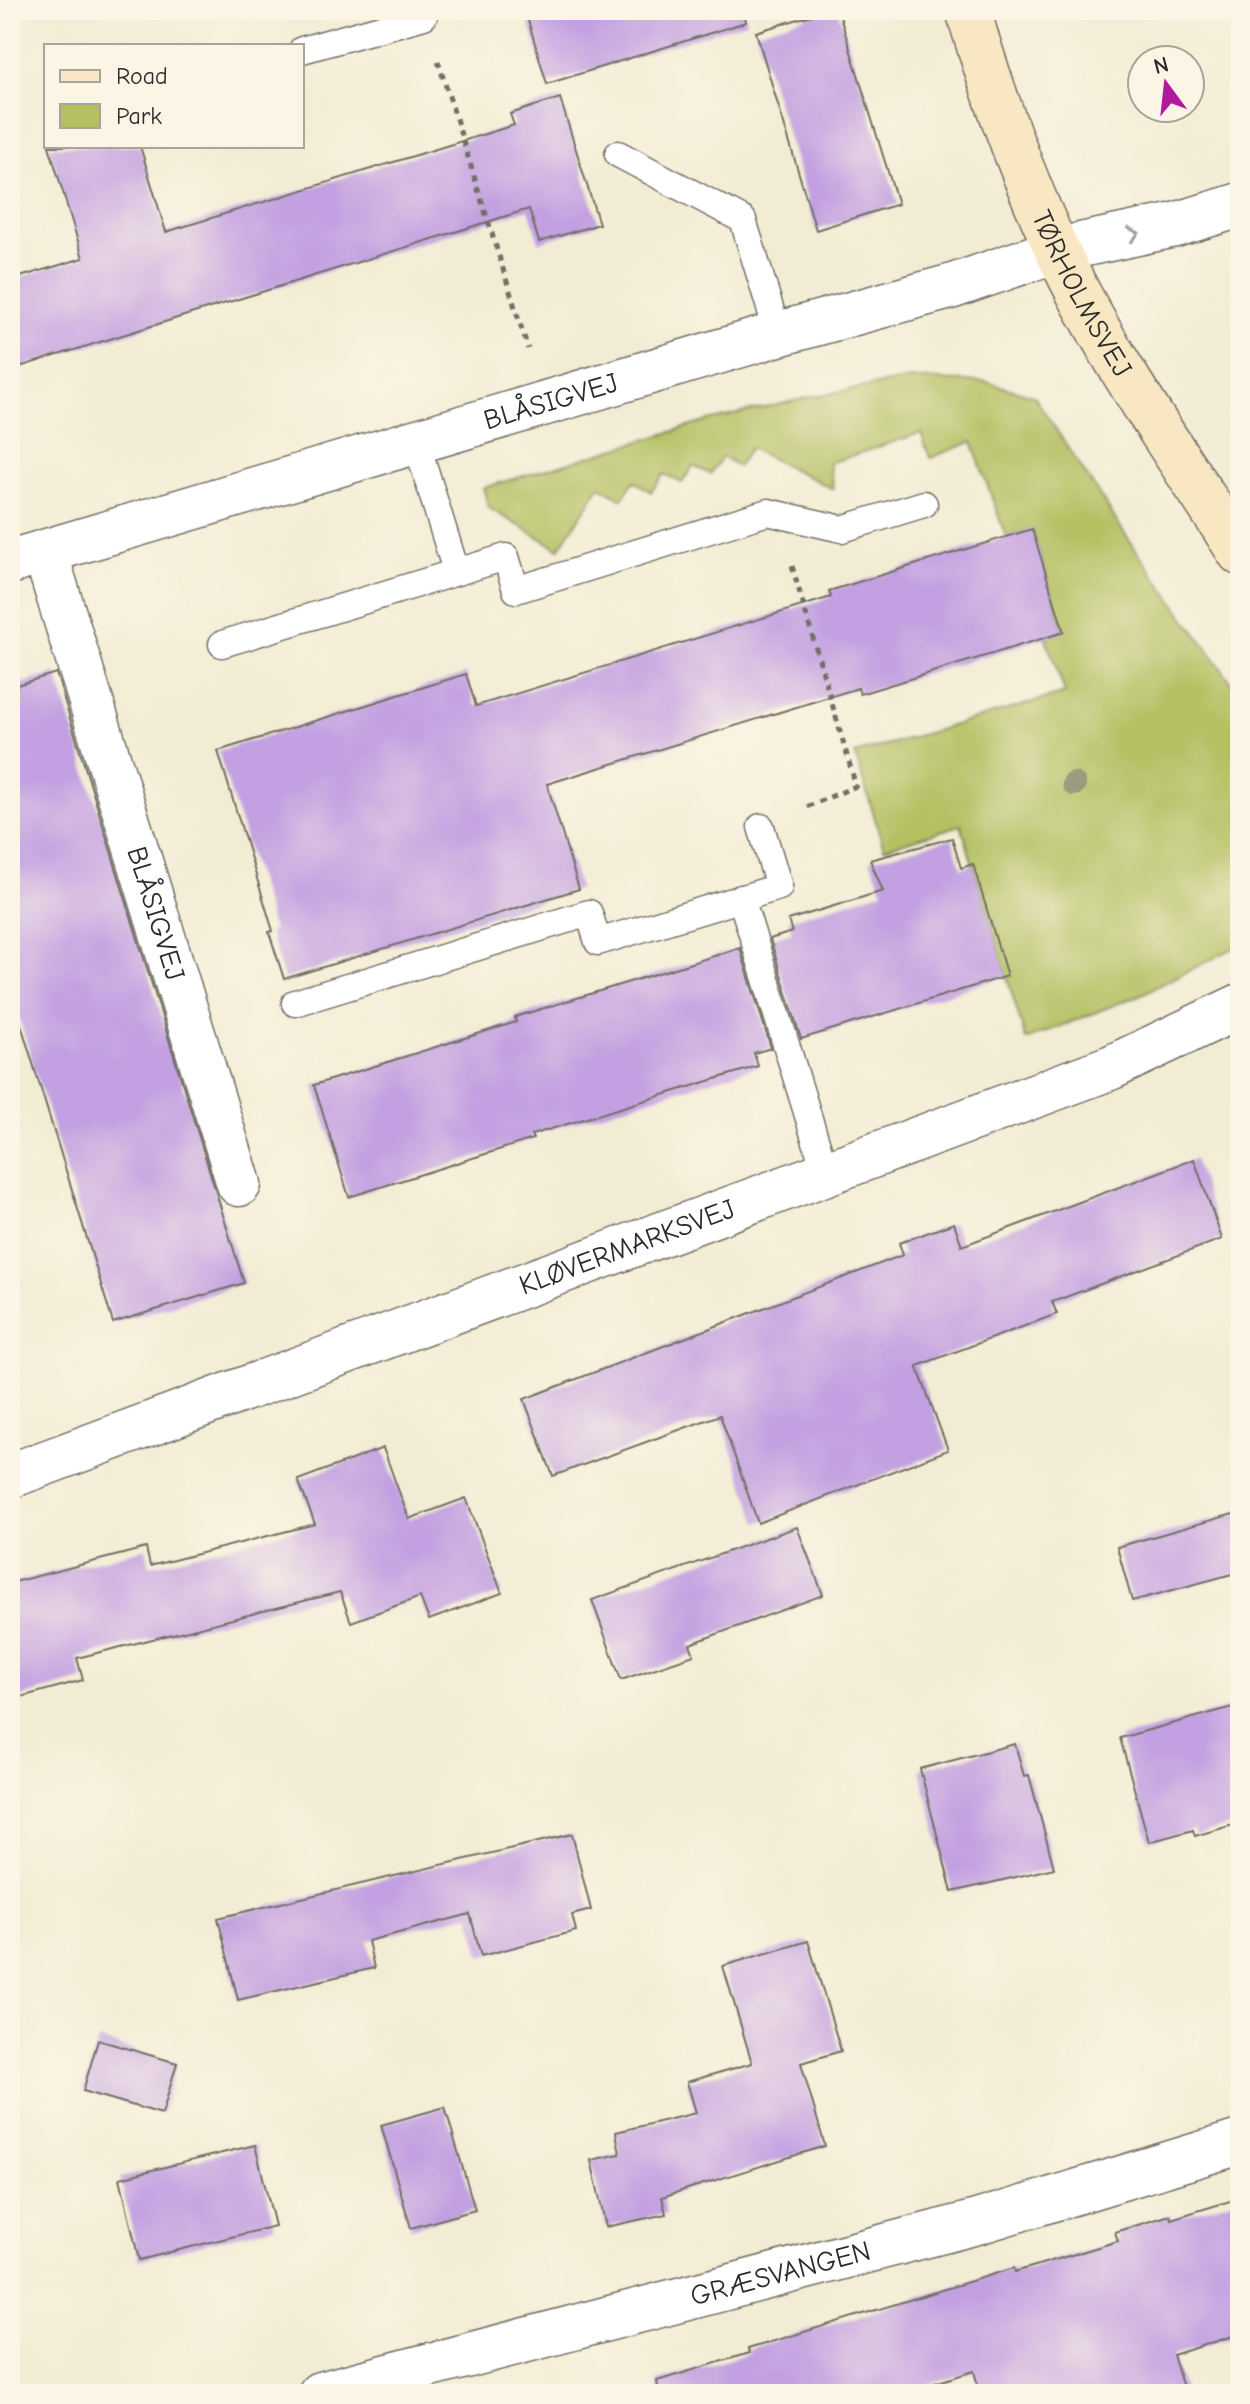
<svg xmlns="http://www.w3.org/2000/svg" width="1250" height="2404" font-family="'Comic Neue',sans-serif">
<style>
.green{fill:#b4c062;stroke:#707646;stroke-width:2}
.building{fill:#c3a0e1}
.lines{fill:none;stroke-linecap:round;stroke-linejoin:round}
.lane-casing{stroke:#716f66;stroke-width:29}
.street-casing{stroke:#716f66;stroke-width:47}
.secondary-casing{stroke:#716f66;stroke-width:47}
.path{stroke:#716f66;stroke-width:5;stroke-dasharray:6 6;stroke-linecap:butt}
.lane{stroke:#fff;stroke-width:26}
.street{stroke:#fff;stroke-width:44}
.secondary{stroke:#f9e7c3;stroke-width:44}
.tree{fill:#9c9b80}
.oneway{stroke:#a0a0a0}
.labels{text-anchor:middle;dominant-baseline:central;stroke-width:6;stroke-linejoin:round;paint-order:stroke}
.street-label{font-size:28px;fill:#2b2b2b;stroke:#fcf5e5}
</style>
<rect width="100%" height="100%" fill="#fcf5e5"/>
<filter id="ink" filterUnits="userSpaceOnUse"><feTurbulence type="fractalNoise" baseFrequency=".0125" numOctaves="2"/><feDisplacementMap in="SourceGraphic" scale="16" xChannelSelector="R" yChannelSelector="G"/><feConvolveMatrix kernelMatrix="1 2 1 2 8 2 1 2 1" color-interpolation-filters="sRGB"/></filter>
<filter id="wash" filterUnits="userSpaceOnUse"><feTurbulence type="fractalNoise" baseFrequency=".006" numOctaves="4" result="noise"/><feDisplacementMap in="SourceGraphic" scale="32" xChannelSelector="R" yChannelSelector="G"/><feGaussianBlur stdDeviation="1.8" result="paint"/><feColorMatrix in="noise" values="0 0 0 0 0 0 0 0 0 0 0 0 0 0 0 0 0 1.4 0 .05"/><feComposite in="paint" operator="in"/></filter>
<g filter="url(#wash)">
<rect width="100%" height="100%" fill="#f3ecd4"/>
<path class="green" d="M 911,379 L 987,382 L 1034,396 L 1125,534 L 1240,694 L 1240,945 L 1142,994 L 1026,1040 L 961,825 L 884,848 L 855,754 L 1065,693 L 1046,638 L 1064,631 L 1032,530 L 1006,537 L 972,442 L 930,458 L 921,433 L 829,463 L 833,489 L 750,448 L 738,466 L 722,457 L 710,474 L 693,466 L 682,483 L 664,474 L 651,492 L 634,481 L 622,499 L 600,486 L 559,549 L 489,508 L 483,488 L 708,421 L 815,396 Z"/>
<g id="blocks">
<g class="building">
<path d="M 525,10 L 744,10 L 746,22 L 547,84 Z"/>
<path d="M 828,10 L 838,10 L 898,204 L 816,230 L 756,32 Z"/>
<path d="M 560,98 L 599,224 L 539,242 L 529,209 L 10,370 L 10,280 L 83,258 L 49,146 L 140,146 L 166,232 L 514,125 L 510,114 Z"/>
<path d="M 1032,529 L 1064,632 L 860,694 L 858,688 L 547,784 L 579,889 L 284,979 L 269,932 L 273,931 L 218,751 L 466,674 L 476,706 L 831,597 L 829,591 Z"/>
<path d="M 56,673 L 244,1283 L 113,1323 L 10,989 L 10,687 Z"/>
<path d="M 952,838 L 961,868 L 973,864 L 1007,976 L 801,1039 L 770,939 L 792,932 L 788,920 L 883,891 L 870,860 Z"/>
<path d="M 740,948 L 771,1048 L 754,1053 L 758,1066 L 531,1135 L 533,1139 L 349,1197 L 314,1085 L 516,1022 L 515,1017 Z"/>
<path d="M 1194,1159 L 1222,1239 L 1052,1302 L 1057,1314 L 917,1366 L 948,1450 L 758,1523 L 720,1415 L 553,1476 L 524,1399 L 903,1255 L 899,1243 L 954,1223 L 962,1246 Z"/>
<path d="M 383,1448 L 409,1519 L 466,1498 L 502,1593 L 429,1620 L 420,1597 L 351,1622 L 340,1592 L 77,1658 L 83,1680 L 10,1700 L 10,1583 L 146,1548 L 150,1566 L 315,1524 L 298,1480 Z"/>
<path d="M 1240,1512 L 1240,1572 L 1132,1601 L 1117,1547 Z"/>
<path d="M 797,1527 L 823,1595 L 690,1644 L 694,1655 L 621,1680 L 592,1600 Z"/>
<path d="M 1240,1705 L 1240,1823 L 1195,1836 L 1193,1830 L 1149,1842 L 1120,1738 Z"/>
<path d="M 1015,1744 L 1024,1776 L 1029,1775 L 1054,1868 L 952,1892 L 920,1769 Z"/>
<path d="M 572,1834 L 591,1910 L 572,1915 L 576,1931 L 481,1956 L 470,1914 L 368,1941 L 374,1968 L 238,2000 L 218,1918 Z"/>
<path d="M 808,1941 L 841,2051 L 801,2063 L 825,2146 L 662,2197 L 666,2214 L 606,2227 L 591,2160 L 620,2154 L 616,2132 L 696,2113 L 687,2082 L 752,2063 L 723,1966 Z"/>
<path d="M 98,2040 L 177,2063 L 162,2114 L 83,2091 Z"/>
<path d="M 445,2107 L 475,2210 L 411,2228 L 381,2125 Z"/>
<path d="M 255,2145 L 275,2226 L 139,2260 L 120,2178 Z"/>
<path d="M 1240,2198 L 1240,2334 L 1173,2355 L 1185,2394 L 980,2394 L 974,2371 L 899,2394 L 659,2394 L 657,2381 L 749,2353 L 748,2349 L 1014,2268 L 1015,2272 L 1118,2241 L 1115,2232 L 1170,2215 L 1171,2219 Z"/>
</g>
</g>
</g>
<g filter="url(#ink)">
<use href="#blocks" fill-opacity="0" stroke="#716f66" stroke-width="2"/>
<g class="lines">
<g class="lane-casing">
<g id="lane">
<path d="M 302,50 L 424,16 L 424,10"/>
<path d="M 618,154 L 743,220 L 778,334"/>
<path d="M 416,441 L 456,571"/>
<path d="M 222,644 L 506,557 L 516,590 L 768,512 L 842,529 L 924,504"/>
<path d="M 741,898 L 826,1174"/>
<path d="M 295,1003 L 589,913 L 598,942 L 779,887 L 761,827"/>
</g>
</g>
<g class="street-casing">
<g id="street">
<path id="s1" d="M 45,552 L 239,1184"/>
<path id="s2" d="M 10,562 L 778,334 L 953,286 L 1057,250 L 1175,225 L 1240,205"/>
<path id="s3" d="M 10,1476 L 1112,1067 L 1240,1006"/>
<path id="s4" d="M 320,2394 L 977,2222 L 1240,2142"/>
</g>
</g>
<g class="secondary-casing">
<g id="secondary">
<path id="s5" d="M 968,10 C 992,91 1021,173 1057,250 C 1107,357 1177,454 1240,553"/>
</g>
</g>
<g class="path">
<path d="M 438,61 L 528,349"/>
<path d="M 792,566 L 856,786 L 804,808"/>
</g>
<use href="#lane" class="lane"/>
<use href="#street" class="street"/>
<use href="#secondary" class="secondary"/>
</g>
<circle class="tree" cx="1074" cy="784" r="12"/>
<defs><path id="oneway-chevron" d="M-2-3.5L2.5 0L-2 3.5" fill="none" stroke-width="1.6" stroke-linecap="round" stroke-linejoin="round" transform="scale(2)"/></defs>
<use class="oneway" href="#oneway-chevron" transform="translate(1134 234) rotate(-12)"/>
</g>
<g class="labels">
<g class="street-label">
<text stroke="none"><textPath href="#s5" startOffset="306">TØRHOLMSVEJ</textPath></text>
<text stroke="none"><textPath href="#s2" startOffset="564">BLÅSIGVEJ</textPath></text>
<text stroke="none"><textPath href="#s1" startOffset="378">BLÅSIGVEJ</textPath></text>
<text stroke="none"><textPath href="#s3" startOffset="658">KLØVERMARKSVEJ</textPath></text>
<text stroke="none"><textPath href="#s4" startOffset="476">GRÆSVANGEN</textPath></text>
</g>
</g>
<rect width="1250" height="2404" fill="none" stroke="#fcf5e5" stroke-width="40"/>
<rect x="44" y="44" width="260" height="104" fill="#fcf5e5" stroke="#a8a49b" stroke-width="2"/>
<rect x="60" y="70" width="40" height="12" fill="#f9e7c3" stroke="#a8a49b" stroke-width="2"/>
<text x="116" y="84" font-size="24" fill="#2b2b2b">Road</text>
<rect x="60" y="104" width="40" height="24" fill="#b4c062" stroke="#a8a49b" stroke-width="2"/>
<text x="116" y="124" font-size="24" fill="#2b2b2b">Park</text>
<g transform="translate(1166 84) rotate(345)"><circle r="38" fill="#fcf5e5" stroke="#a8a49b" stroke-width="2"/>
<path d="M0-6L14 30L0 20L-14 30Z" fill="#b5179e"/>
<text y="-12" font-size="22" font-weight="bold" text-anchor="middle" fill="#2b2b2b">N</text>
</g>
</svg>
